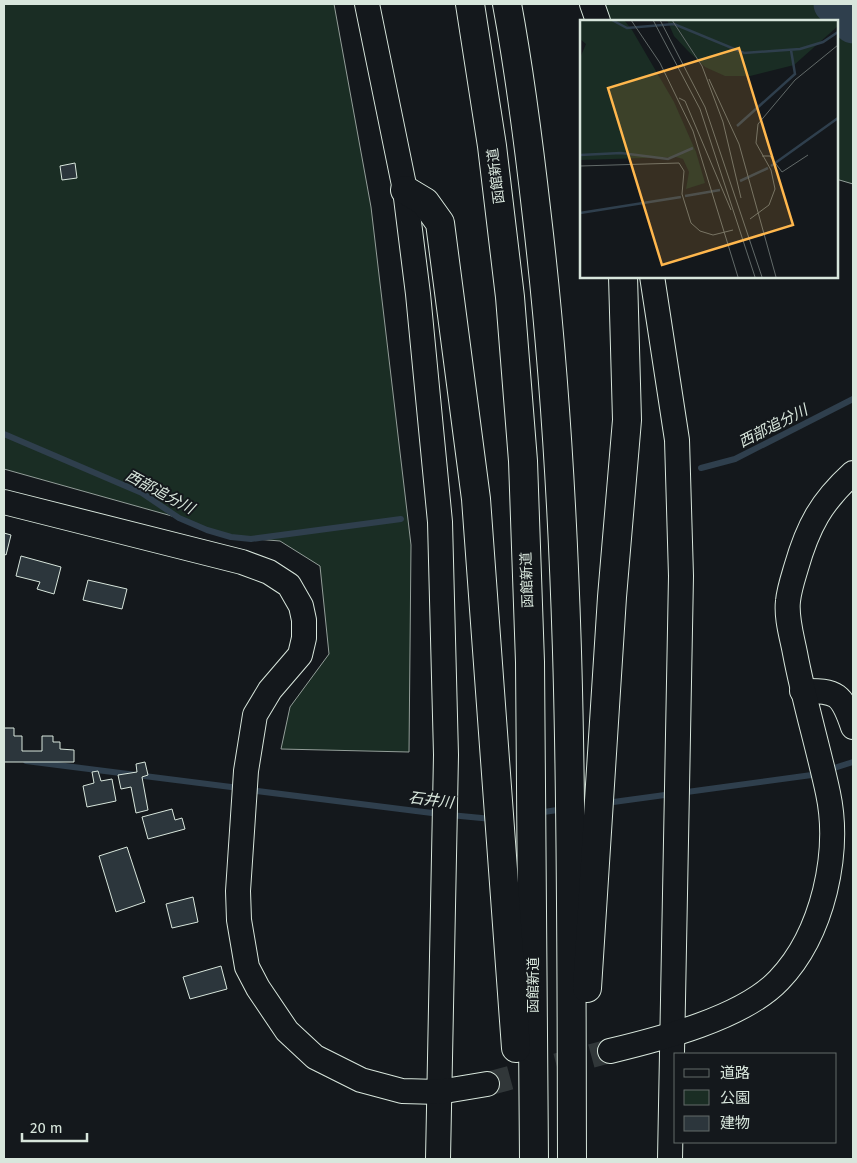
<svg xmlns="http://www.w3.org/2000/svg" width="857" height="1163" font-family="'Fira Sans','Noto Sans JP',sans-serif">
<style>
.green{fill:#1a2d24;stroke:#939e99}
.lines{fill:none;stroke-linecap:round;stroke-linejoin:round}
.stream{stroke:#2f3f4d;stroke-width:6}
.river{stroke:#2f3f4d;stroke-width:39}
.building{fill:#2c363c;stroke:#d8e6dc}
.minor-tunnel{stroke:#313739;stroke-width:24;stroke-dasharray:24 12;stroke-linecap:butt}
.minor-casing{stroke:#d8e6dc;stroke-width:26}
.highway-casing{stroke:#d8e6dc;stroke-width:30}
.minor{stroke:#14181c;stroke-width:24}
.highway{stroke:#14181c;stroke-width:28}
.labels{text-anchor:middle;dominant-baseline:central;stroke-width:4;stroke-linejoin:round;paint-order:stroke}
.street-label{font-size:14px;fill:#d8e6dc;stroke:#14181c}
.water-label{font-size:15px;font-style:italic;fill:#d8e6dc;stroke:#14181c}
.inset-river{fill:none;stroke:#2f3f4d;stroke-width:2.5}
.inset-road{fill:none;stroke:#626a69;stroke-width:1}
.view{fill:#ffb74d;fill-opacity:0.15;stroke:#ffb74d;stroke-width:2.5}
.inset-edge{fill:none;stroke:#d8e6dc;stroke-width:2.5}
</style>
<rect width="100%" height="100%" fill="#14181c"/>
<g class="green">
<path d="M 4,4 L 334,4 L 371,207 L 411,545 L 409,752 L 281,749 L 290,707 L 329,654 L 320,566 L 280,541 L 231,537 L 207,530 L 179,518 L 4,469 Z"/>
<path d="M 591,4 L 853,4 L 853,184 L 836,179 L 836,21 L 602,21 Z"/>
</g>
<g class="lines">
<g class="stream">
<path d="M 4,434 L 142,493 L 179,518 L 207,530 L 231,537 L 251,539 L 401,519"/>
<path d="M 701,468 L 735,459 L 853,399"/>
<path d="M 26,761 L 239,788"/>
<path d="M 828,770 L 853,762"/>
<path d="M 249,790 L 440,814"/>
<path d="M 606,803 L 819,774"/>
<path d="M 537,813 L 564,809"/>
<path d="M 450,815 L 492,819"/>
</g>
<path class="river" d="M 833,4 L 853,24"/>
</g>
<g class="building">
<path d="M 75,163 L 77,178 L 62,180 L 60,166 Z"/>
<path d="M 4,533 L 11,535 L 6,555 L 4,554 Z"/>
<path d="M 21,556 L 61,567 L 54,594 L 37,589 L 40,582 L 16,576 Z"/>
<path d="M 88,580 L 127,589 L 122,609 L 83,600 Z"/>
<path d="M 4,728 L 14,728 L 14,736 L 22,736 L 22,751 L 42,751 L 42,736 L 53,736 L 53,742 L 60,742 L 60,749 L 74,750 L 74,762 L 4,762 Z"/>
<path d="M 145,762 L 148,775 L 142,777 L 148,810 L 136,813 L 131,787 L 121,789 L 118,775 L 137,772 L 136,764 Z"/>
<path d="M 98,771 L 101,781 L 112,779 L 116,801 L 87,807 L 83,786 L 94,783 L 92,772 Z"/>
<path d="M 172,809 L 175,820 L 182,818 L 185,829 L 148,839 L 142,817 Z"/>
<path d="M 127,847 L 145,902 L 116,912 L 99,856 Z"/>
<path d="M 193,897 L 198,922 L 172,928 L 166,904 Z"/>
<path d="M 221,966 L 227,989 L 190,999 L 183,977 Z"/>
</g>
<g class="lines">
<path class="minor-tunnel" d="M 487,1084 L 610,1051"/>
<g class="minor-casing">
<g id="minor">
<path d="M 367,4 L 405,190 L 418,294 L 440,522 L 446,755 L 438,1159"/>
<path d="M 592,4 L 598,21"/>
<path d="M 652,276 L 677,440 L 681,576 L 670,1159"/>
<path d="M 4,502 L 242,562 L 269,572 L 289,585 L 301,606 L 304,620 L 304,638 L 300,655 L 270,690 L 255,715 L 246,771 L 238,891 L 239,920 L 247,967 L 258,988 L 287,1031 L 315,1057 L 361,1080 L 402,1091 L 439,1092 L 487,1084"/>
<path d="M 802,691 C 837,690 842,694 853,727"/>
<path d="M 610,1051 C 660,1039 743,1018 779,980 C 802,956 817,923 825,891 C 833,858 835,826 828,793 C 818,746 804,701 795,653 C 792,637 786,618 788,601 C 789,590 793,578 796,568 C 808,526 821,502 853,473"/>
</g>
</g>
<g class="highway-casing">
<g id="highway">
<path d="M 470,4 L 492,146 L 510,297 L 523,461 L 530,662 L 534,1159"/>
<path d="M 507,4 C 520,74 529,146 537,217 C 574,530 571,845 572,1159"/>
<path d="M 405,190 L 425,202 L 440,223 L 476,499 L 516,1048"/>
<path d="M 587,988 L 612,597 L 627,420 L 623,276"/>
</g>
</g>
<use href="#minor" class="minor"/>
<use href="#highway" class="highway"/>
</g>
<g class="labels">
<g class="street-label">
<text transform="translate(496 176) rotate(-97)">函館新道</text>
<text transform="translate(527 580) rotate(-92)">函館新道</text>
<text transform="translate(533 985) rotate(-90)">函館新道</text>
</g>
<g class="water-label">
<text transform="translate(773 426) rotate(-27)">西部追分川</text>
<text transform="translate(160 492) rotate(28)">西部追分川</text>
<text transform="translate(431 800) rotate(7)">石井川</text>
</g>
</g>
<g transform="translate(580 20)">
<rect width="258" height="258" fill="#14181c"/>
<path d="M 0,0 L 44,0 L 52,10 L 94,82 L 116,132 L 125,163 L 106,169 L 109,152 L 103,139 L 96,137 L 0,140 L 0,38 L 6,24 L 0,19 ZM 87,0 L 257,0 L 258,6 L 214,45 L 170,56 L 145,56 L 125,47 L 108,31 L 94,16 Z" fill="#1a2d24"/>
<path class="inset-river" d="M 32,0 L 47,8 L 94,4 L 164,33 L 220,29 L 243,22 L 258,12M 157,106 L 215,54 L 211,30M 0,135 L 41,133 L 88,139 L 113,128M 191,146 L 258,98M 160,161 L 188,148M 105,176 L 140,170M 0,193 L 101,177"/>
<path class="inset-road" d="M 51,0 L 80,43 L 113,111 L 158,257M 73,0 L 120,89 L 175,257M 80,0 L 125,87 L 182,257M 92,0 L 122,46M 122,46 L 143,102 L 161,178M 129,59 L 159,124 L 196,257M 99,78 L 105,81 L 151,190M 182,136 L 190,136 L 202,152 L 228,135M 0,146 L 99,143 L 104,151 L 102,174 L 111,203 L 120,211 L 133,215 L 153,210M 170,199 L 189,185 L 195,169 L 191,150 L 176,123 L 178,104 L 215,60 L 258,25"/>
<path class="view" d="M 159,28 L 213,205 L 82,245 L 28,68 Z"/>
<rect width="258" height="258" class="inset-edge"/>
</g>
<rect width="857" height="1163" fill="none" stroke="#d8e6dc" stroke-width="10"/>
<rect x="674" y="1053" width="162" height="90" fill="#14181c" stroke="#626a69"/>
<rect x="684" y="1069" width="25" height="8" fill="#14181c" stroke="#626a69"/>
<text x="720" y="1078" font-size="15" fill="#d8e6dc">道路</text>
<rect x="684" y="1090" width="25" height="15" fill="#1a2d24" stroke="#626a69"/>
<text x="720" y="1103" font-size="15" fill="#d8e6dc">公園</text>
<rect x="684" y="1116" width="25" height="15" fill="#2c363c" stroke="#626a69"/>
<text x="720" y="1128" font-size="15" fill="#d8e6dc">建物</text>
<path d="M22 1133v8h65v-8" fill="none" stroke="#d8e6dc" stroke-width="2.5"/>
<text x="30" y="1133" font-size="15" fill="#d8e6dc" stroke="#14181c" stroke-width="4" paint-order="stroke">20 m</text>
</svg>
